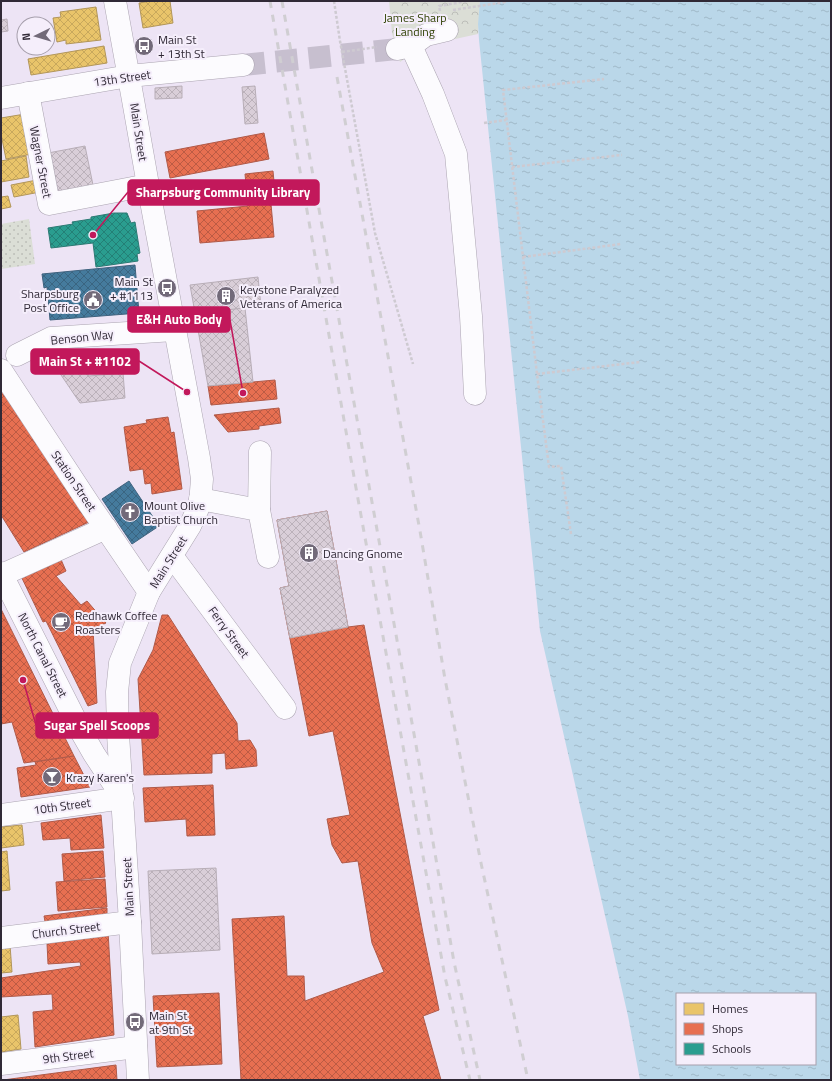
<svg xmlns="http://www.w3.org/2000/svg" width="832" height="1081" font-family="'Titillium Web',sans-serif">
<style>
.park{fill:url(#park-crowns)}
.garden{fill:url(#garden-dots)}
.water{fill:url(#water-ripples);fill-rule:evenodd}
.homes{fill:url(#homes-cross-hatch);stroke:#b2965a}
.shops{fill:url(#shops-cross-hatch);stroke:#b05a49}
.schools{fill:url(#schools-cross-hatch);stroke:#2c7a74}
.public{fill:url(#public-cross-hatch);stroke:#3f627e}
.building{fill:url(#building-cross-hatch);stroke:#b8aeb7}
.lines{fill:none;stroke-linecap:round;stroke-linejoin:round}
.minor-tunnel{stroke:#c7bfcf;stroke-width:22;stroke-dasharray:22 11;stroke-linecap:butt}
.minor-casing{stroke:#aba4b1;stroke-width:23}
.major-casing{stroke:#aba4b1;stroke-width:23}
.path{stroke:#cecad1;stroke-width:2.5;stroke-dasharray:3 2;stroke-linecap:butt}
.minor{stroke:#fcfbfe;stroke-width:22}
.major{stroke:#fcfbfe;stroke-width:22}
.rail{stroke:#d0ced2;stroke-width:3;stroke-dasharray:7 7;stroke-linecap:butt}
.labels{text-anchor:middle;dominant-baseline:central;stroke-width:4;stroke-linejoin:round;paint-order:stroke}
.park-label{font-size:12px;fill:#2f4003;stroke:#f5eefb}
.poi-label{font-size:12px;fill:#302936;stroke:#f5eefb;text-anchor:start}
.street-label{font-size:12px;fill:#302936;stroke:#f5eefb}
.leader{fill:none;stroke:#c2185b;stroke-width:1.5}
.callout-dot{fill:#c2185b;stroke:#f5eefb;stroke-width:1.5}
.callout{fill:#c2185b;stroke:#c2185b;stroke-width:1.5}
.callout-label{font-size:13px;text-anchor:middle;font-weight:bold;fill:#fff}
</style>
<defs>
<pattern id="park-crowns" width="20" height="18" patternUnits="userSpaceOnUse"><rect width="20" height="18" fill="#dbded6"/><path d="M2 6a3 3 0 1 1 6 0M12 15a3 3 0 1 1 6 0" fill="none" stroke="#bcbeb8"/></pattern>
<pattern id="garden-dots" width="8" height="8" patternUnits="userSpaceOnUse"><rect width="8" height="8" fill="#dbded6"/><path d="M2 2h.1M6 6h.1" fill="none" stroke="#bcbeb8" stroke-width="1.8" stroke-linecap="round"/></pattern>
<pattern id="water-ripples" width="26" height="14" patternUnits="userSpaceOnUse"><rect width="26" height="14" fill="#bad7e9"/><path d="M2 4q2-2 4 0t4 0M15 11q2-2 4 0t4 0" fill="none" stroke="#a0b9c8"/></pattern>
<pattern id="homes-cross-hatch" width="8" height="8" patternUnits="userSpaceOnUse"><rect width="8" height="8" fill="#e9c46a"/><path d="M0 0l8 8M0 8l8-8" fill="none" stroke="#c8a85c"/></pattern>
<pattern id="shops-cross-hatch" width="8" height="8" patternUnits="userSpaceOnUse"><rect width="8" height="8" fill="#e76f51"/><path d="M0 0l8 8M0 8l8-8" fill="none" stroke="#bc5b44"/></pattern>
<pattern id="schools-cross-hatch" width="8" height="8" patternUnits="userSpaceOnUse"><rect width="8" height="8" fill="#2a9d8f"/><path d="M0 0l8 8M0 8l8-8" fill="none" stroke="#248076"/></pattern>
<pattern id="public-cross-hatch" width="8" height="8" patternUnits="userSpaceOnUse"><rect width="8" height="8" fill="#457b9d"/><path d="M0 0l8 8M0 8l8-8" fill="none" stroke="#3a6581"/></pattern>
<pattern id="building-cross-hatch" width="8" height="8" patternUnits="userSpaceOnUse"><rect width="8" height="8" fill="#d9ced8"/><path d="M0 0l8 8M0 8l8-8" fill="none" stroke="#bbb1ba"/></pattern>
</defs>
<rect width="100%" height="100%" fill="#ede4f5"/>
<path class="park" d="M 389,1 L 480,1 L 478,34 L 423,46 L 400,62 L 392,33 Z"/>
<path class="garden" d="M 29,219 L 35,264 L 1,269 L 1,224 Z"/>
<path class="water" d="M 480,1 L 831,1 L 831,1080 L 640,1080 L 628,1016 L 540,631 L 479,40 L 478,24 ZM 677,994 L 815,994 L 815,1064 L 677,1064 Z"/>
<g class="homes">
<path d="M 151,1 L 170,1 L 173,23 L 143,28 L 139,3 Z"/>
<path d="M 96,7 L 101,40 L 66,44 L 66,40 L 57,42 L 53,18 L 61,17 L 60,12 Z"/>
<path d="M 104,46 L 107,63 L 31,75 L 28,59 Z"/>
<path d="M 25,114 L 32,154 L 6,159 L 1,134 L 1,118 Z"/>
<path d="M 26,156 L 29,177 L 1,182 L 1,161 Z"/>
<path d="M 37,180 L 40,192 L 14,197 L 11,185 Z"/>
<path d="M 8,196 L 11,207 L 1,209 L 1,197 Z"/>
<path d="M 22,825 L 24,845 L 1,848 L 1,827 Z"/>
<path d="M 7,851 L 10,890 L 1,891 L 1,852 Z"/>
<path d="M 10,945 L 12,972 L 1,973 L 1,946 Z"/>
<path d="M 18,1015 L 21,1049 L 1,1052 L 1,1017 Z"/>
</g>
<g class="shops">
<path d="M 264,133 L 269,159 L 170,178 L 165,152 Z"/>
<path d="M 273,171 L 276,203 L 271,204 L 274,237 L 200,243 L 197,211 L 248,206 L 245,174 Z"/>
<path d="M 275,380 L 277,399 L 211,405 L 208,386 Z"/>
<path d="M 1,388 L 89,522 L 24,552 L 1,515 Z"/>
<path d="M 279,408 L 281,423 L 259,426 L 259,429 L 228,432 L 214,415 Z"/>
<path d="M 168,417 L 171,433 L 174,432 L 182,489 L 152,494 L 151,483 L 145,484 L 143,469 L 130,471 L 124,427 L 147,423 L 146,420 Z"/>
<path d="M 327,511 L 348,627 L 364,625 L 423,933 L 439,1010 L 423,1016 L 441,1080 L 241,1080 L 232,919 L 284,916 L 287,976 L 304,976 L 305,1001 L 384,972 L 372,943 L 358,861 L 342,863 L 332,845 L 327,819 L 350,815 L 333,731 L 309,736 L 280,588 L 289,586 L 277,520 Z"/>
<path d="M 59,555 L 66,571 L 56,576 L 81,605 L 87,601 L 106,623 L 93,629 L 97,703 L 88,706 L 46,621 L 43,622 L 20,574 Z"/>
<path d="M 1,609 L 74,756 L 24,763 L 12,722 L 1,724 Z"/>
<path d="M 162,615 L 168,615 L 237,723 L 238,741 L 250,740 L 256,750 L 257,766 L 226,769 L 225,753 L 212,754 L 212,773 L 144,775 L 138,679 L 153,650 Z"/>
<path d="M 74,756 L 90,787 L 21,797 L 17,768 L 36,765 L 35,762 Z"/>
<path d="M 213,785 L 215,835 L 187,836 L 186,819 L 145,822 L 143,788 Z"/>
<path d="M 101,815 L 104,848 L 71,850 L 70,838 L 43,840 L 41,823 Z"/>
<path d="M 103,851 L 105,877 L 64,881 L 62,854 Z"/>
<path d="M 105,879 L 107,907 L 58,911 L 56,882 Z"/>
<path d="M 107,908 L 107,918 L 46,927 L 44,916 Z"/>
<path d="M 108,931 L 114,1035 L 35,1047 L 33,1012 L 53,1010 L 52,994 L 1,997 L 1,978 L 81,966 L 80,962 L 48,964 L 47,943 L 77,940 L 77,935 Z"/>
<path d="M 219,993 L 222,1064 L 157,1067 L 153,996 Z"/>
<path d="M 116,1065 L 117,1080 L 3,1080 Z"/>
</g>
<path class="schools" d="M 114,213 L 127,213 L 131,223 L 135,222 L 140,253 L 137,254 L 138,261 L 96,267 L 93,243 L 51,248 L 48,228 L 73,224 L 72,222 L 91,219 L 91,217 Z"/>
<g class="public">
<path d="M 135,265 L 139,313 L 50,320 L 47,287 L 44,288 L 42,274 Z"/>
<path d="M 129,481 L 159,526 L 132,544 L 102,499 Z"/>
</g>
<g class="building">
<path d="M 7,19 L 8,31 L 1,32 L 1,20 Z"/>
<path d="M 182,86 L 182,98 L 155,99 L 155,88 Z"/>
<path d="M 255,86 L 258,123 L 245,124 L 242,87 Z"/>
<path d="M 85,146 L 93,185 L 56,193 L 48,153 Z"/>
<path d="M 258,277 L 261,307 L 195,313 L 190,285 Z"/>
<path d="M 245,308 L 253,382 L 208,386 L 195,313 Z"/>
<path d="M 84,368 L 89,376 L 123,373 L 125,398 L 80,403 L 59,372 Z"/>
<path d="M 327,511 L 348,627 L 290,638 L 280,588 L 289,586 L 277,520 Z"/>
<path d="M 216,868 L 220,950 L 152,954 L 148,871 Z"/>
</g>
<g class="lines">
<path class="minor-tunnel" d="M 243,65 L 397,49"/>
<g class="minor-casing">
<g id="minor">
<path d="M 411,46 L 433,94 L 456,154 L 471,316 L 475,394"/>
<path d="M 397,49 L 411,46 L 426,35 L 447,30"/>
<path d="M 28,93 L 49,204 L 148,185"/>
<path d="M 1,98 L 129,76 L 243,65"/>
<path d="M 17,355 L 51,338 L 174,330"/>
<path d="M 1,370 L 89,504 L 149,592"/>
<path d="M 200,499 L 259,510 L 268,557"/>
<path d="M 259,510 L 260,452"/>
<path d="M 172,556 L 285,708"/>
<path d="M 1,573 L 82,733 L 94,754 L 123,798 L 1,815"/>
<path d="M 2,575 L 106,528"/>
<path d="M 1,938 L 130,922"/>
<path d="M 1,1064 L 136,1047"/>
</g>
</g>
<g class="major-casing">
<path id="major" d="M 115,1 L 133,100 L 148,185 L 199,458 L 202,479 L 200,504 L 190,526 L 149,592 L 120,663 L 117,692 L 118,734 L 130,922 L 138,1080"/>
</g>
<g class="path">
<path d="M 334,1 L 340,41 L 375,233 L 413,364"/>
<path d="M 453,10 L 505,2 L 505,1"/>
<path d="M 440,11 L 439,6 L 468,1"/>
<path d="M 342,52 L 377,47"/>
<path d="M 484,123 L 506,120"/>
<path d="M 512,167 L 622,155"/>
<path d="M 523,257 L 621,244"/>
<path d="M 537,374 L 640,362"/>
<path d="M 571,534 L 561,466 L 549,467 L 537,374 L 503,90 L 604,79"/>
</g>
<use href="#minor" class="minor"/>
<use href="#major" class="major"/>
<g class="rail">
<path d="M 270,1 L 356,488 L 445,977 L 470,1080"/>
<path d="M 282,1 L 322,226 L 416,745 L 454,962 L 480,1080"/>
<path d="M 337,77 L 420,531 L 445,679 L 481,863 L 528,1080"/>
</g>
</g>
<defs>
<g id="bus-disc" transform="scale(1)"><circle r="9.5" fill="#726a79" stroke="#f5eefb"/><path d="M-5-6H5V4H4V6H2V4H-2V6H-4V4H-5ZM-3.5-4V0h7V-4ZM-3.5 1.2v1.5H-2V1.2ZM2 1.2v1.5H3.5V1.2Z" fill="#fff"/></g>
<g id="building-disc" transform="scale(1)"><circle r="9.5" fill="#726a79" stroke="#f5eefb"/><path d="M-4-6H4V6H1V3H-1V6H-4ZM-2.5-4.3h1.7v1.8h-1.7ZM.8-4.3h1.7v1.8H.8ZM-2.5-1h1.7V.8h-1.7ZM.8-1h1.7V.8H.8Z" fill="#fff"/></g>
<g id="civic-disc" transform="scale(1)"><circle r="9.5" fill="#726a79" stroke="#f5eefb"/><path d="M-.6-6.5H3V-4.5H.6V-3L4-1V1h2V6H-6V1h2V-1L-.6-3ZM-1.2 2.5V6h2.4V2.5Z" fill="#fff"/></g>
<g id="church-disc" transform="scale(1)"><circle r="9.5" fill="#726a79" stroke="#f5eefb"/><path d="M-1.2-6h2.4v3.5h3.3v2.4h-3.3V6h-2.4V-.1h-3.3v-2.4h3.3Z" fill="#fff"/></g>
<g id="cafe-disc" transform="scale(1)"><circle r="9.5" fill="#726a79" stroke="#f5eefb"/><path d="M-5.5-4.5H6V0H3Q3 3.5 0 3.5H-2.5Q-5.5 3.5-5.5 0ZM3-3.2v2h1.7v-2ZM-6 4.5H4V6H-6Z" fill="#fff"/></g>
<g id="bar-disc" transform="scale(1)"><circle r="9.5" fill="#726a79" stroke="#f5eefb"/><path d="M-6-5H6L.8 .8V4.5H3.5V6h-7V4.5H-.8V.8Z" fill="#fff"/></g>
</defs>
<g fill-rule="evenodd">
<use href="#bus-disc" x="144" y="46"/>
<use href="#bus-disc" x="167" y="288"/>
<use href="#building-disc" x="226" y="296"/>
<use href="#civic-disc" x="93" y="300"/>
<use href="#church-disc" x="130" y="512"/>
<use href="#building-disc" x="309" y="553"/>
<use href="#cafe-disc" x="61" y="622"/>
<use href="#bar-disc" x="52" y="777"/>
<use href="#bus-disc" x="135" y="1022"/>
</g>
<g class="labels">
<g class="park-label">
<text x="415" y="17">James Sharp<tspan x="415" dy="14">Landing</tspan></text>
</g>
<g class="poi-label">
<text x="158" y="39">Main St<tspan x="158" dy="14">+ 13th St</tspan></text>
<text x="153" y="281" text-anchor="end">Main St<tspan x="153" dy="14">+ #1113</tspan></text>
<text x="240" y="289">Keystone Paralyzed<tspan x="240" dy="14">Veterans of America</tspan></text>
<text x="79" y="293" text-anchor="end">Sharpsburg<tspan x="79" dy="14">Post Office</tspan></text>
<text x="144" y="505">Mount Olive<tspan x="144" dy="14">Baptist Church</tspan></text>
<text x="323" y="553">Dancing Gnome</text>
<text x="75" y="615">Redhawk Coffee<tspan x="75" dy="14">Roasters</tspan></text>
<text x="66" y="777">Krazy Karen's</text>
<text x="149" y="1015">Main St<tspan x="149" dy="14">at 9th St</tspan></text>
</g>
<g class="street-label">
<text transform="translate(122 78) rotate(-8)">13th Street</text>
<text transform="translate(139 132) rotate(81)">Main Street</text>
<text transform="translate(41 162) rotate(79)">Wagner Street</text>
<text transform="translate(82 337) rotate(-6)">Benson Way</text>
<text transform="translate(74 481) rotate(56)">Station Street</text>
<text transform="translate(168 562) rotate(-58)">Main Street</text>
<text transform="translate(229 632) rotate(54)">Ferry Street</text>
<text transform="translate(43 655) rotate(63)">North Canal Street</text>
<text transform="translate(62 806) rotate(-8)">10th Street</text>
<text transform="translate(128 887) rotate(-93)">Main Street</text>
<text transform="translate(66 930) rotate(-7)">Church Street</text>
<text transform="translate(68 1056) rotate(-7)">9th Street</text>
</g>
</g>
<path class="leader" d="M93 235L128 192M243 393L230 320M187 392L139 361M23 680L36 725"/>
<g class="callout-dot">
<circle cx="93" cy="235" r="4"/>
<circle cx="243" cy="393" r="4"/>
<circle cx="187" cy="392" r="4"/>
<circle cx="23" cy="680" r="4"/>
</g>
<g class="callout">
<rect x="128" y="180" width="191" height="25" rx="4"/>
<rect x="128" y="307" width="102" height="25" rx="4"/>
<rect x="31" y="349" width="108" height="25" rx="4"/>
<rect x="36" y="713" width="122" height="25" rx="4"/>
</g>
<g class="callout-label">
<text x="223" y="197">Sharpsburg Community Library</text>
<text x="179" y="324">E&amp;H Auto Body</text>
<text x="85" y="366">Main St + #1102</text>
<text x="97" y="730">Sugar Spell Scoops</text>
</g>
<rect width="832" height="1081" fill="none" stroke="#302936" stroke-width="4"/>
<rect x="676" y="993" width="140" height="72" fill="#f5eefb" stroke="#a69fac"/>
<rect x="684" y="1003" width="20" height="12" fill="#e9c46a" stroke="#a69fac"/>
<text x="712" y="1013" font-size="12" fill="#302936">Homes</text>
<rect x="684" y="1023" width="20" height="12" fill="#e76f51" stroke="#a69fac"/>
<text x="712" y="1033" font-size="12" fill="#302936">Shops</text>
<rect x="684" y="1043" width="20" height="12" fill="#2a9d8f" stroke="#a69fac"/>
<text x="712" y="1053" font-size="12" fill="#302936">Schools</text>
<g transform="translate(36 36) rotate(265)"><circle r="19" fill="#f5eefb" stroke="#a69fac"/>
<path d="M0-3L7 15L0 10L-7 15Z" fill="#726a79"/>
<text y="-6" font-size="11" font-weight="bold" text-anchor="middle" fill="#302936">N</text>
</g>
</svg>
